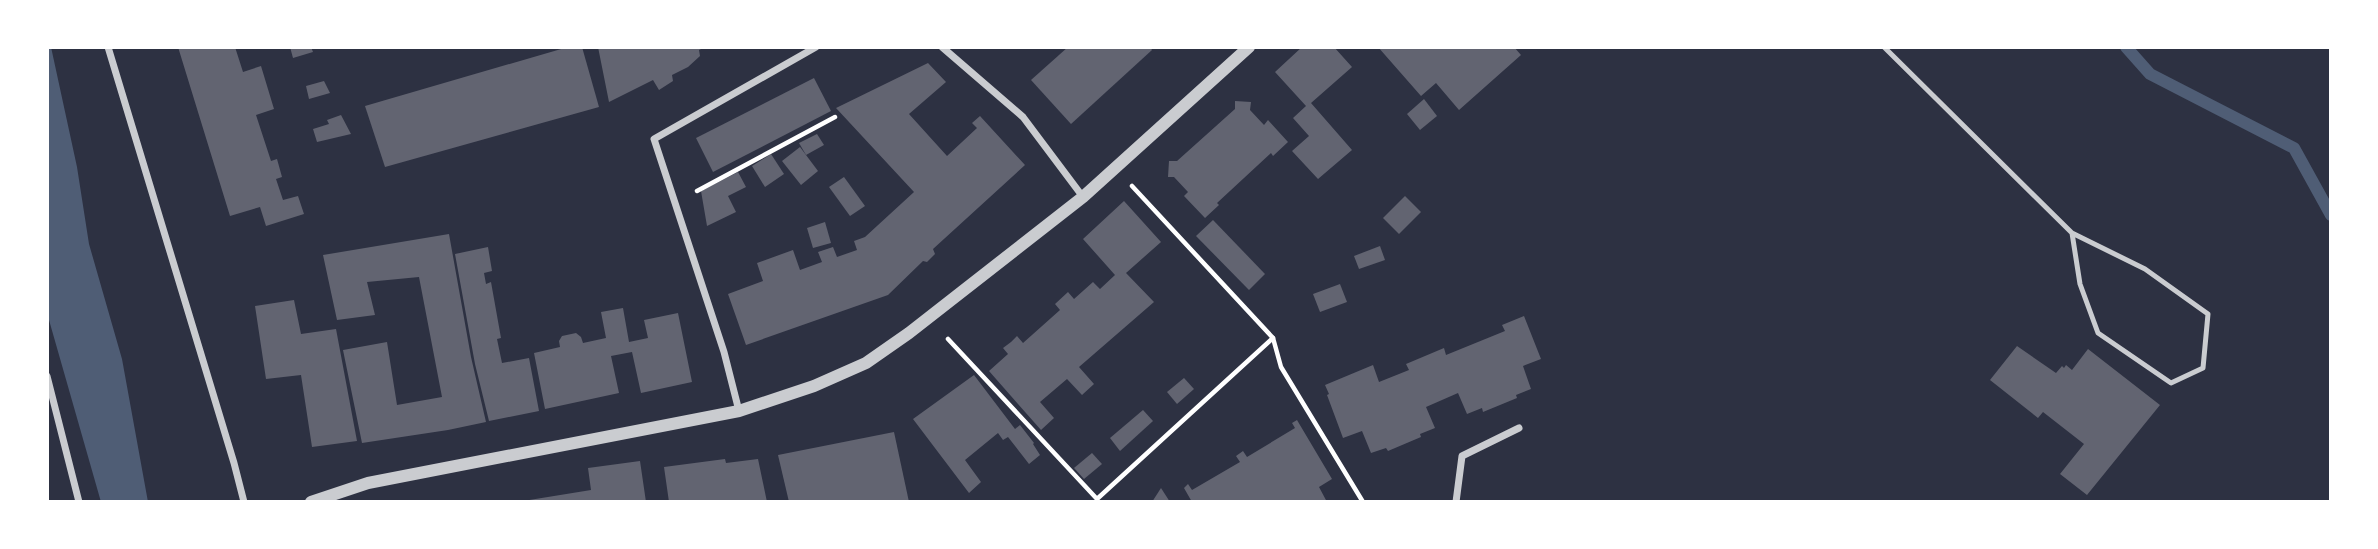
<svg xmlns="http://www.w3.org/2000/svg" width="2378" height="549" font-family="Montserrat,sans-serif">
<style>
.water{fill:#4f5d75}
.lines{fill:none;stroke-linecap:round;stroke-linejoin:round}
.stream{stroke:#4f5d75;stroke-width:12}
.building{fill:#626471}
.path{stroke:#fff;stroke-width:4.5}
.service{stroke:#caccd0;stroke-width:5}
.minor{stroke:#caccd0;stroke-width:7}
.tertiary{stroke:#caccd0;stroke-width:12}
</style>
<rect width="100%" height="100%" fill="#2d3142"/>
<path class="water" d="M 47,47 L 51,47 L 77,167 L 89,244 L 122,359 L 148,502 L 101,502 L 47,313 Z"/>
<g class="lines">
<path class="stream" d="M 2126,47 L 2150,74 L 2294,148 L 2331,215"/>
</g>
<g class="building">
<path d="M 178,47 L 235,47 L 243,72 L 261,66 L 274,109 L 256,115 L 271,161 L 277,159 L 282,177 L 276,179 L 283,200 L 298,196 L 304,214 L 266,226 L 260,207 L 230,216 Z"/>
<path d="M 290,47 L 311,47 L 313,52 L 293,58 Z"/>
<path d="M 568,47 L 582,47 L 599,107 L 385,167 L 365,106 Z"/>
<path d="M 598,47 L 705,47 L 699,50 L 700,56 L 688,67 L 672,75 L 673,81 L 659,90 L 653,80 L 609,102 Z"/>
<path d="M 1068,47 L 1150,47 L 1152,50 L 1071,124 L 1031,80 Z"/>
<path d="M 1302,47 L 1334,47 L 1352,67 L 1311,103 L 1352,150 L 1318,179 L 1292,151 L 1309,136 L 1293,118 L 1306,106 L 1275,72 Z"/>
<path d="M 1378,47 L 1514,47 L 1521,55 L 1459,110 L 1436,83 L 1421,96 Z"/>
<path d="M 928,63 L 946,82 L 909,114 L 947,156 L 977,128 L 972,123 L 980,116 L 1025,165 L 933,249 L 935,254 L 927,262 L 923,261 L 888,295 L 746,345 L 728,294 L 763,281 L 757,263 L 793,250 L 800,270 L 822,262 L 818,252 L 833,247 L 837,257 L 857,250 L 854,241 L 865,237 L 914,192 L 836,108 Z"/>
<path d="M 814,78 L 831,111 L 713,172 L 696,138 Z"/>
<path d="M 324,81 L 330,93 L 309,99 L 306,86 Z"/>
<path d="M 1424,99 L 1437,116 L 1420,130 L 1407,114 Z"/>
<path d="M 1235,101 L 1251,102 L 1250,110 L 1264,125 L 1268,120 L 1288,142 L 1273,156 L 1271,153 L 1217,203 L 1219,205 L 1205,218 L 1184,196 L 1188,192 L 1174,177 L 1168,177 L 1169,161 L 1177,161 L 1235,109 Z"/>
<path d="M 341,115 L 351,134 L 317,142 L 313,129 L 329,124 L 327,120 Z"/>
<path d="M 817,134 L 824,145 L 806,155 L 799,143 Z"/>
<path d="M 800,147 L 818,171 L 801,185 L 782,161 Z"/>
<path d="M 771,154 L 784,174 L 765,187 L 752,166 Z"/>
<path d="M 738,172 L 746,187 L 728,196 L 736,212 L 707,226 L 701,191 Z"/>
<path d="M 844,177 L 865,206 L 850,216 L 829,187 Z"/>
<path d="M 1405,196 L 1421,212 L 1399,234 L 1383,218 Z"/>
<path d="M 1124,201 L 1161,242 L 1126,273 L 1154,302 L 1079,367 L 1094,384 L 1082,395 L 1067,379 L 1040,402 L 1054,418 L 1041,430 L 989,371 L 1008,354 L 1003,348 L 1011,342 L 1017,336 L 1023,343 L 1060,310 L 1055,304 L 1068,292 L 1074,299 L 1093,282 L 1100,289 L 1115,275 L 1083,239 Z"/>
<path d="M 1213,220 L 1265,274 L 1249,290 L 1196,236 Z"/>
<path d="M 825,222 L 831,243 L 813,248 L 807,228 Z"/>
<path d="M 449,234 L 471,357 L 486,422 L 448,430 L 362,443 L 343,350 L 387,342 L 397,405 L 442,397 L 419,277 L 367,282 L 375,315 L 337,320 L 323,255 Z"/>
<path d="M 1380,246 L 1385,260 L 1359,269 L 1354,256 Z"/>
<path d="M 488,247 L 492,271 L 484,273 L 486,284 L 491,282 L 501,338 L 497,339 L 502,363 L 529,358 L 539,411 L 489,421 L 475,364 L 455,254 Z"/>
<path d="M 1340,284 L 1347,302 L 1320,312 L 1313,294 Z"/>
<path d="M 294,300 L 301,334 L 336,329 L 357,441 L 312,447 L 301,375 L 266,379 L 255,306 Z"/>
<path d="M 623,308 L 629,342 L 648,338 L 644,320 L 678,313 L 692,382 L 641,393 L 632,352 L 611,356 L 619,393 L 545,409 L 534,353 L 560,347 L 559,341 L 562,336 L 576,333 L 581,337 L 583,343 L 606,338 L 601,312 Z"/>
<path d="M 1524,316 L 1541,359 L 1523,366 L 1531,389 L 1516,395 L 1517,398 L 1483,412 L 1482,408 L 1467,414 L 1458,393 L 1426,407 L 1435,428 L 1420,434 L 1421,437 L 1388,451 L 1386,448 L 1371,453 L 1362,431 L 1343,438 L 1327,395 L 1329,394 L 1325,385 L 1373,365 L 1379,382 L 1409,370 L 1406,364 L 1444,348 L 1446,355 L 1505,331 L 1502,325 Z"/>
<path d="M 2017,346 L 2056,373 L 2062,366 L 2064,368 L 2066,365 L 2072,370 L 2088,349 L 2160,405 L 2087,495 L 2060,474 L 2084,444 L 2043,412 L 2038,418 L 1990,380 Z"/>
<path d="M 974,375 L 1015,429 L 1020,425 L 1034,443 L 1033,444 L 1040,455 L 1029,464 L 1008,437 L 1003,440 L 998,433 L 965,460 L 981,482 L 969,493 L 913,419 Z"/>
<path d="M 1184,378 L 1194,389 L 1177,404 L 1167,392 Z"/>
<path d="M 1143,410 L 1153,421 L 1120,451 L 1110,438 Z"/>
<path d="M 1297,420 L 1332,479 L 1319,487 L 1327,502 L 1192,502 L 1184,488 L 1188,484 L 1192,490 L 1240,462 L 1236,456 L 1243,451 L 1247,457 L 1295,428 L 1292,423 Z"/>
<path d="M 894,432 L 909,502 L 789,502 L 778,455 Z"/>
<path d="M 1092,453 L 1102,464 L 1084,479 L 1074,468 Z"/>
<path d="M 725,459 L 726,463 L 758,459 L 767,502 L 669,502 L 664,467 Z"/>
<path d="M 640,461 L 646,502 L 517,502 L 591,490 L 588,468 Z"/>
<path d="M 1161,488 L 1170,502 L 1152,502 Z"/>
</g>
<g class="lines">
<g class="path">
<path d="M 1132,186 L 1273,338 L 1281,367 L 1363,502"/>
<path d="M 697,191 L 835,117"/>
<path d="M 948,339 L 1097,499 L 1273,338"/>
</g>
<path class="service" d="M 1884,47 L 2072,233 L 2145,269 L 2208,314 L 2203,368 L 2171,383 L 2098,333 L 2080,284 L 2072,233"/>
<g class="minor">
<path d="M 108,47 L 234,463 L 244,502"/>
<path d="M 942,47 L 1023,117 L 1083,197"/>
<path d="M 47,376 L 79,502"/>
<path d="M 739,411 L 724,352 L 654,139 L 816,47"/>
<path d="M 1456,502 L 1462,456 L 1519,428"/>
</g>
<path class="tertiary" d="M 311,502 L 368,483 L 739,411 L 814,386 L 866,363 L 909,333 L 1083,197 L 1249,47"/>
</g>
<rect width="2378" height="549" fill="none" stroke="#ffffff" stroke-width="98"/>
</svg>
